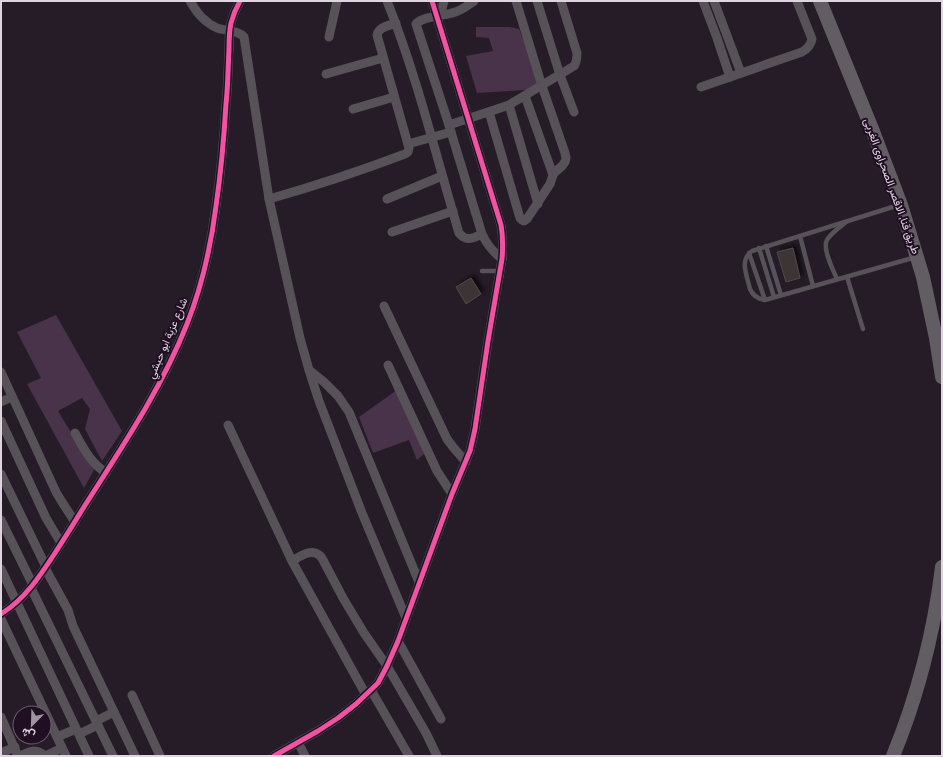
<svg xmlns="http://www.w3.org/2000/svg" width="943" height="757" font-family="'Archivo Narrow',Vazirmatn,sans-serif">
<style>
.green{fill:#48334b}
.building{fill:#3e3634;stroke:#50494a;filter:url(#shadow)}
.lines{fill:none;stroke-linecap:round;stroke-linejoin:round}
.service{stroke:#565257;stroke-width:4.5}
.minor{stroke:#565257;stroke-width:9}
.primary{stroke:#625d63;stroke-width:14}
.cycleway-casing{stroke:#200f22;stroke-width:8}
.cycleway{stroke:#f153a3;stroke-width:5}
.labels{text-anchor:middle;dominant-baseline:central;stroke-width:4;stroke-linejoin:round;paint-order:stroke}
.street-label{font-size:11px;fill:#e0d4e1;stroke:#200f22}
</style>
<defs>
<filter id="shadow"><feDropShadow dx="3.5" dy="-3.5" stdDeviation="2" flood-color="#0009"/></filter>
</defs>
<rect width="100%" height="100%" fill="#261c28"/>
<g class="green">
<path d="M 476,27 L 510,27 L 519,29 L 543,89 L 477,93 L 466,56 L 493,51 L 489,38 L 476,37 Z"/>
<path d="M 56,315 L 122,431 L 102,461 L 85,429 L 90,409 L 82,398 L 58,411 L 94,470 L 84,488 L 27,384 L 41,378 L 17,332 Z"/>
<path d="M 397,390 L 425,453 L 417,460 L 409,440 L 373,453 L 359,417 Z"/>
</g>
<g class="building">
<path d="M 793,248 L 800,278 L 786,282 L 777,252 Z"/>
<path d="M 471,278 L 481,294 L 466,304 L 456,287 Z"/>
</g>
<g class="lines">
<g class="service">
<path d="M 899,205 L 752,251 C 739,260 747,276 750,289 C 753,296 758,299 765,300 L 916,257"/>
<path d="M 800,236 L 813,286"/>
<path d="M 766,246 L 781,295"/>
<path d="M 759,248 L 774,297"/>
<path d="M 749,253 L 765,300"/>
<path d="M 482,271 L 500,271"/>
<path d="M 847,277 L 863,329"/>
<path d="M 837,279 C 833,270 822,248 827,240 C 831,233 840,227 846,222"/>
</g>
<g class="minor">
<path d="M 190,1 C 197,13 204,22 217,28 C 226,31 238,30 244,37 L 269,199 L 300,338 L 309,370 L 319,401 L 362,513 L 406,618"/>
<path d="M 387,1 C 417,76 436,156 459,233 C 466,242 473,238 482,234"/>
<path d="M 474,1 C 467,6 461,11 452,13 C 443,16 423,16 416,24 L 449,125 L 451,132 L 482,234 C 487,245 493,252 502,259"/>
<path d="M 537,1 L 560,75 L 574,112"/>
<path d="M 703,1 L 717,38 L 730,77"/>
<path d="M 714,1 L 741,73"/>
<path d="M 437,15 L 442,9 L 444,1"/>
<path d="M 329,37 L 337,1"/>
<path d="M 326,74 L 383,58"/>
<path d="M 701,87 L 802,52 C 807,49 811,45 812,39 L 797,1"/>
<path d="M 525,96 L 553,175"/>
<path d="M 509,105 L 538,204"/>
<path d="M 353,109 L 394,97"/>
<path d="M 489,112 L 520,218 L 522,220 L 524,221 L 527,219 L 550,184 L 553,175 L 554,173 L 562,166 L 565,162 L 566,158 L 565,153 L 542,86 L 516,1"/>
<path d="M 449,125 L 509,105 L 574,66 C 577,62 577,58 577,53 L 561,1"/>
<path d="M 408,144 L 451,132"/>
<path d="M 269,199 C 315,186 360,171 405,154 L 408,152 L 409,148 L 377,35 C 379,27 388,26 396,23"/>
<path d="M 387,199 L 442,176"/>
<path d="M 392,232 L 453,211"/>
<path d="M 384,306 L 447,439 L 453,447 L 466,462"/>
<path d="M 388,365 L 437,471 L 452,494"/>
<path d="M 309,370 L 324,382 L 338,396 L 349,412 L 419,582"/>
<path d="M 1,372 L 56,492 L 62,502 L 75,522"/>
<path d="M 1,402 L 12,397"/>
<path d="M 1,421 L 46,518 L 61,543"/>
<path d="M 228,425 L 292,561 L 366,695"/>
<path d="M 75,433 C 84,449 90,462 106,473"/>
<path d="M 1,474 L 46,567"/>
<path d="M 1,520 L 33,585"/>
<path d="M 292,561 C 299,557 311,548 319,555 C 321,556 322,558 323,560 L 343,598 L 364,633 L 387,666 L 426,733 L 437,756"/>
<path d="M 45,568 L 68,610 L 73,626 L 135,756"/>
<path d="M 1,569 L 89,756"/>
<path d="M 31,588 L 113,756"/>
<path d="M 1,614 C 25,599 40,576 55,553 C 64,539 73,525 82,510 C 120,450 161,390 187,324 C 202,286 211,246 216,206 C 221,172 224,138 226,104 C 228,86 228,68 229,50 C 229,41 229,32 231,23 C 233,15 236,8 240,1"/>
<path d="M 1,619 L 66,756"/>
<path d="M 398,641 L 441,719"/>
<path d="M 371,690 L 409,756"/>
<path d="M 132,695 L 160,756"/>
<path d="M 1,717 L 18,756"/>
<path d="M 96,721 L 114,712"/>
<path d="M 79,734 L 98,725"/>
<path d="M 57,737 L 76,729"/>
<path d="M 298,742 L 305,756"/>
<path d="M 1,753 L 15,747"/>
<path d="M 20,756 C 30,751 36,748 45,756"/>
<path d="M 45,756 L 62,748"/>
<path d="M 274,756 L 318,731 L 338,718 L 356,704 L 378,683 L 387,666 L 398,641 L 452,494 L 470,451 L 475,429 L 488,341 L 502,259 C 503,247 503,236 501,225 L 432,1"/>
</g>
<g class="primary">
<path d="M 820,1 L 872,129 L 901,205 L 923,277 L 936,338 L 942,377"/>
<path d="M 893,756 C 918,695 934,632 942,567"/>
</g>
<g class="cycleway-casing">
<g id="cycleway">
<path d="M 1,614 C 25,599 40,576 55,553 C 64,539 73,525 82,510 C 120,450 161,390 187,324 C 202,286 211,246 216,206 C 221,172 224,138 226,104 C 228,86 228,68 229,50 C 229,41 229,32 231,23 C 233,15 236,8 240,1"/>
<path d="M 274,756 L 318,731 L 338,718 L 356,704 L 378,683 L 387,666 L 398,641 L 452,494 L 470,451 L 475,429 L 488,341 L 502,259 C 503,247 503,236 501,225 L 432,1"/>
</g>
</g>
<use href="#cycleway" class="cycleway"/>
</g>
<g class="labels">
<g class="street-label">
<text transform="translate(892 186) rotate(70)">طريق قنا, الاقصر الصحراوى الغربى</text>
<text transform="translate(167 338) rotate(-67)">شارع عزبة ابو حبشي</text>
</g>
</g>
<rect width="943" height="757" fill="none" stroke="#e0d4e1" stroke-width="4"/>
<g transform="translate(32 725) rotate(203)"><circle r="19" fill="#200f22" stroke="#6d5e6e"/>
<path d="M0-3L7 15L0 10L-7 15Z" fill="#9f94a0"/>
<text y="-6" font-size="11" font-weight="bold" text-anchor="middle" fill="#e0d4e1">ش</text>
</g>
</svg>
